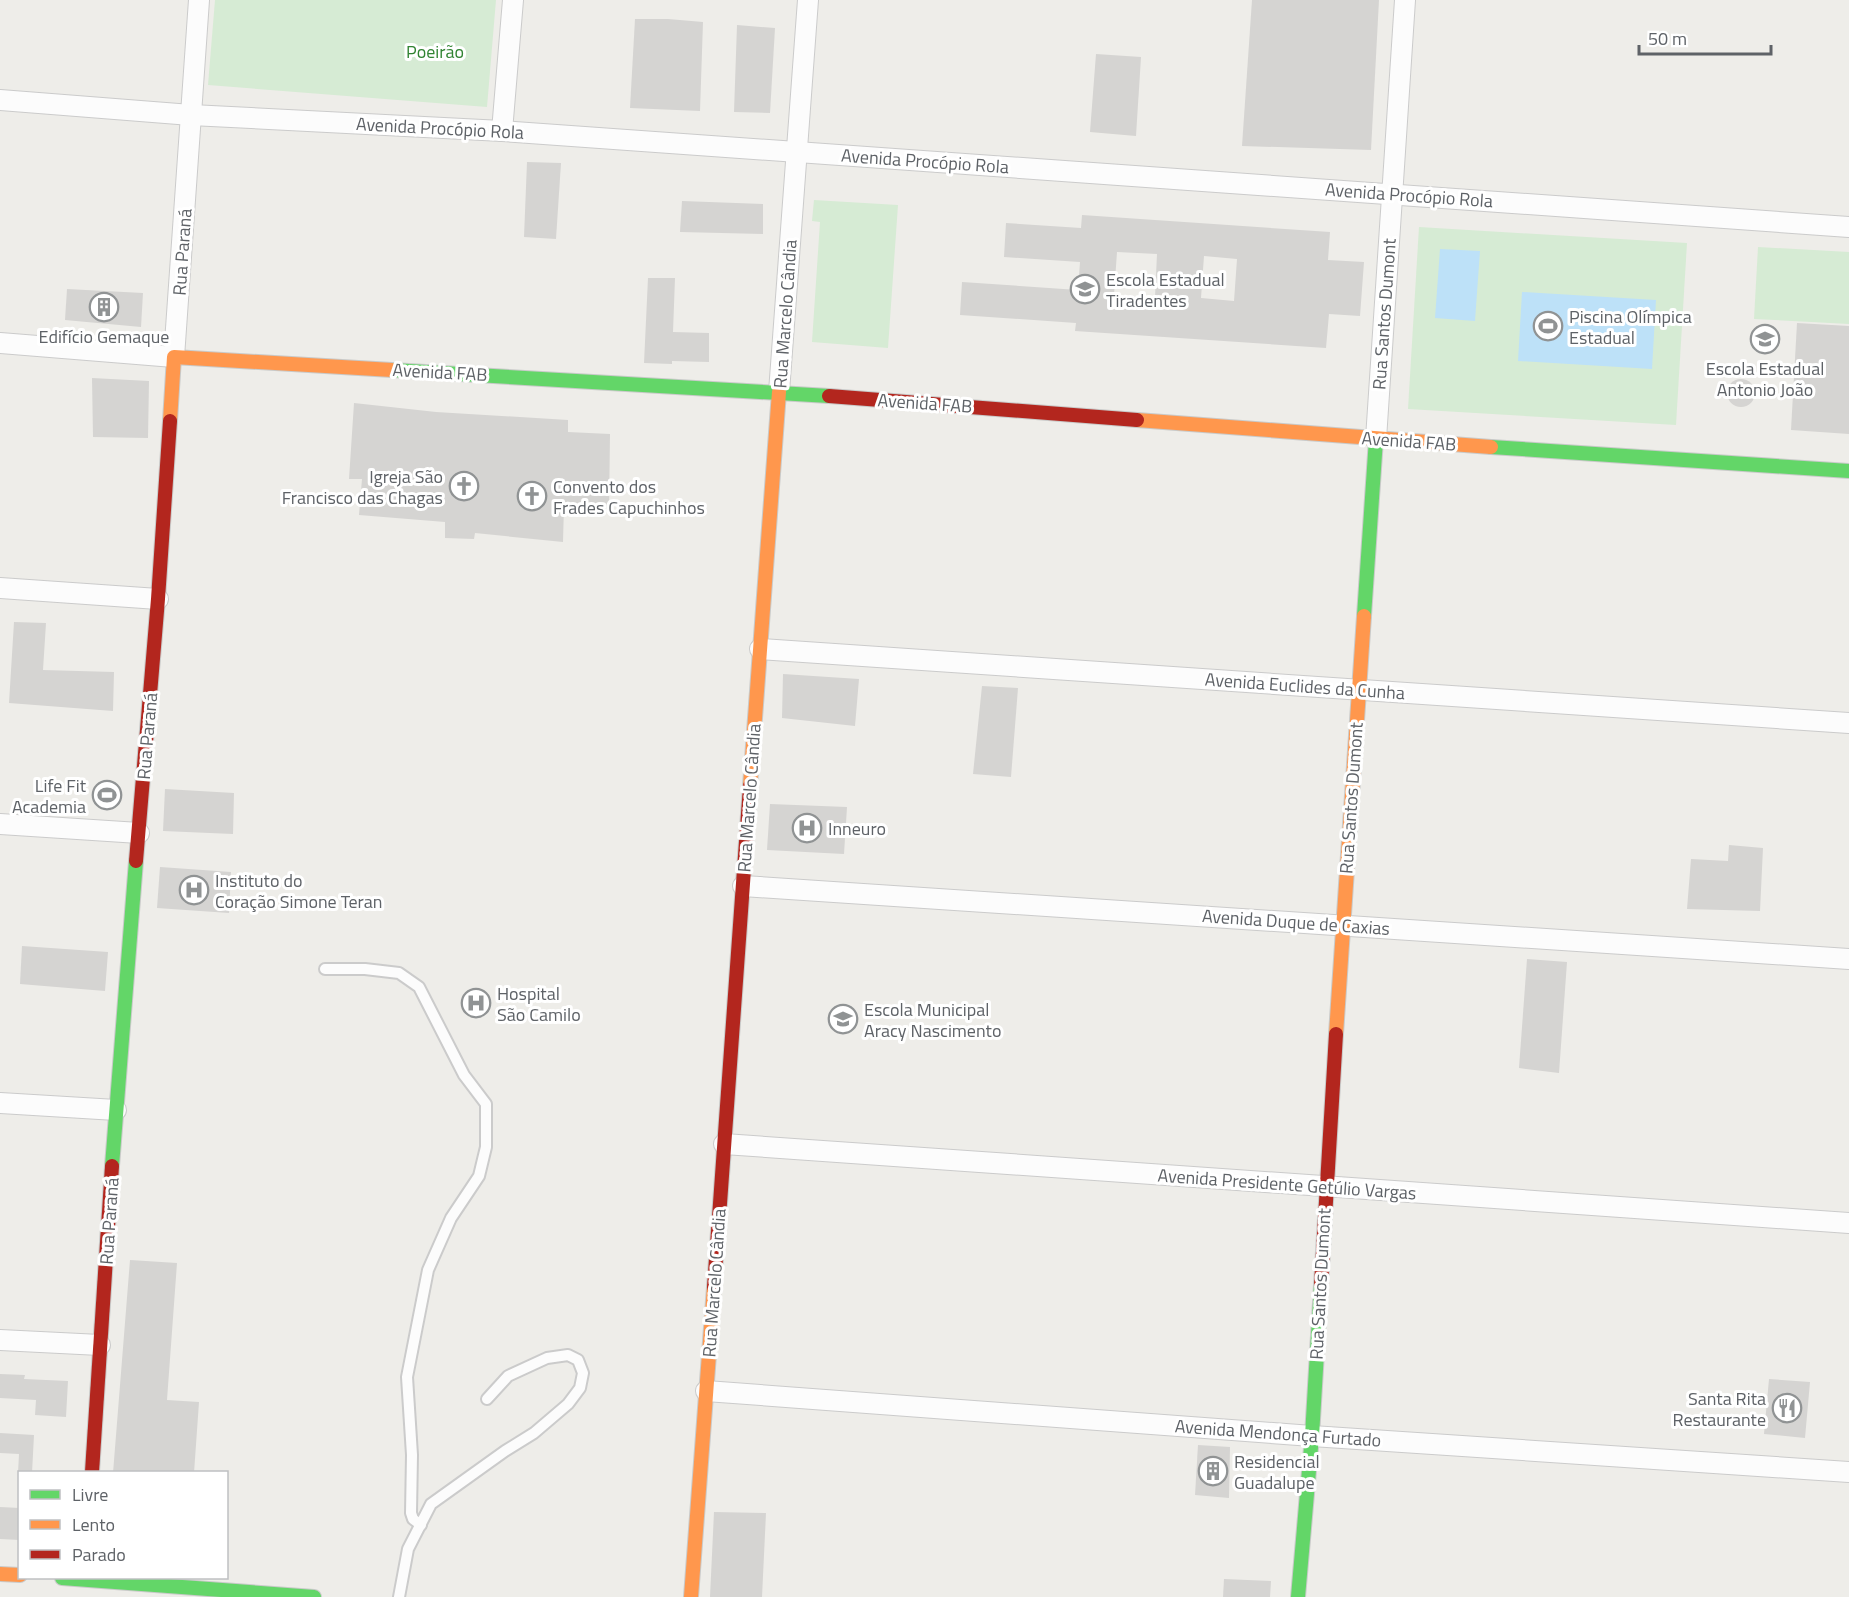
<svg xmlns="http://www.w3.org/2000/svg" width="1849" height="1597" font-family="'Titillium Web',sans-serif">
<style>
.green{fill:#d6ebd4}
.water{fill:#bde1f8}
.building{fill:#d5d4d2;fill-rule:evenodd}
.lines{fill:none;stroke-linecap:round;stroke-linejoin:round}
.lane-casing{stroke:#cbcbcb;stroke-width:14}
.street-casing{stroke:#cbcbcb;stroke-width:22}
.fast-casing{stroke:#c9cac9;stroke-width:16}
.slow-casing{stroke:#c9cac9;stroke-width:16}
.jam-casing{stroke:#c9cac9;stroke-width:16}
.lane{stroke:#fcfcfc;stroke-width:10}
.street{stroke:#fcfcfc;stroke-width:20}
.fast{stroke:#63d668;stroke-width:14}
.slow{stroke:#ff974d;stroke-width:14}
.jam{stroke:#b3261e;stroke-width:14}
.labels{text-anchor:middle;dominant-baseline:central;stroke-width:6;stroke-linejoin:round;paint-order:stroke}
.park-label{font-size:18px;fill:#308331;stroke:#fff}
.street-label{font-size:18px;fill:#5e6267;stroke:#fff}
.poi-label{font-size:18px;fill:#5e6267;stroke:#fff;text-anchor:start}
</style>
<rect width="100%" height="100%" fill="#eeede9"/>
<g class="green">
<path d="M 215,0 L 496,0 L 487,107 L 208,85 Z"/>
<path d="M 814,200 L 898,205 L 888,348 L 812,342 L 820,222 L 812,221 Z"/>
<path d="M 1419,227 L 1687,243 L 1676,425 L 1408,409 Z"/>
<path d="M 1758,247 L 1849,252 L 1849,324 L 1754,319 Z"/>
</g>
<g class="water">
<path d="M 1440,249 L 1480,251 L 1475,321 L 1435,318 Z"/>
<path d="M 1522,292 L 1656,300 L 1652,369 L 1518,361 Z"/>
</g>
<g class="building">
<path d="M 1252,0 L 1379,0 L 1371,150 L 1242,146 Z"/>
<path d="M 635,19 L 668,19 L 703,22 L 700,111 L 630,108 Z"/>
<path d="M 737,25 L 775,28 L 770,113 L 734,112 Z"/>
<path d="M 1096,54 L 1141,57 L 1136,136 L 1090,132 Z"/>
<path d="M 527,162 L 561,163 L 556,239 L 524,237 Z"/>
<path d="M 682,201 L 763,204 L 763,234 L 680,232 Z"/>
<path d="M 1082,215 L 1330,232 L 1328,260 L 1364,262 L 1360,316 L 1329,314 L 1326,348 L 1075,331 L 1076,323 L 960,315 L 962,282 L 1078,290 L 1080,262 L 1004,257 L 1006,223 L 1081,228 ZM 1117,252 L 1157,254 L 1155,297 L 1114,295 ZM 1204,256 L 1237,259 L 1234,301 L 1201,298 Z"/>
<path d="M 648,278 L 675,278 L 673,332 L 709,333 L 709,362 L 672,361 L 672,364 L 644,363 Z"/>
<path d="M 67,289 L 143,293 L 141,327 L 65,320 Z"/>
<path d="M 1797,323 L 1849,326 L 1849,434 L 1791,430 Z"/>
<path d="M 92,378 L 149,381 L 148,438 L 93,437 Z"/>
<circle cx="1741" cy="393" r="14"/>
<path d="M 354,403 L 436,412 L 568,420 L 568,432 L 610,434 L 609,509 L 564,506 L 563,542 L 475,533 L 474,539 L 445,538 L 445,522 L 359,515 L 362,479 L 349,479 Z"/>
<path d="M 14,622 L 46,623 L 43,670 L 114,672 L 113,711 L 9,703 Z"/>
<path d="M 783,674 L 859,679 L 855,726 L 782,718 Z"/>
<path d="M 982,686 L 1018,688 L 1011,777 L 973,774 Z"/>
<path d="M 165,789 L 234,793 L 233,834 L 163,831 Z"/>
<path d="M 770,804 L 847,807 L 844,854 L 767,850 Z"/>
<path d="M 1729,845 L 1763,848 L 1760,911 L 1687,909 L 1691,859 L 1728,861 Z"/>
<path d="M 160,867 L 231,872 L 229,913 L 157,908 Z"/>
<path d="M 22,946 L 108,952 L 105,991 L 20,984 Z"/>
<path d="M 1527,959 L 1567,962 L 1559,1073 L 1519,1068 Z"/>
<path d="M 130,1260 L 177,1263 L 167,1400 L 199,1402 L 194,1473 L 113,1473 Z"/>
<path d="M 0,1374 L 25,1375 L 24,1379 L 68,1381 L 66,1417 L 35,1415 L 36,1400 L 0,1398 Z"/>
<path d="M 1769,1379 L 1810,1382 L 1805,1438 L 1764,1434 Z"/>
<path d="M 0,1433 L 34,1435 L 32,1473 L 18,1473 L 19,1454 L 0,1453 Z"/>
<path d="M 1198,1445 L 1230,1447 L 1229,1498 L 1195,1495 Z"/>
<path d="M 0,1507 L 20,1508 L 20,1540 L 0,1539 Z"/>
<path d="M 714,1512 L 766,1513 L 762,1597 L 710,1597 Z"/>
<path d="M 1224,1579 L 1271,1581 L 1270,1597 L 1223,1597 Z"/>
</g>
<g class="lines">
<g class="lane-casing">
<g id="lane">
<path d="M 325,969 L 365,969 L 399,973 L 419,987 L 464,1075 L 486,1104 L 486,1147 L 479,1176 L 451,1218 L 428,1270 L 407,1377 L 412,1455 L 411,1513 L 413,1519 L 421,1525"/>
<path d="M 399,1597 L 408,1549 L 431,1504 L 505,1451 L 534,1433 L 568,1404 L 580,1388 L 583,1373 L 578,1360 L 568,1355 L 547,1358 L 508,1376 L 487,1399"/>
</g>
</g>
<g class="street-casing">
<g id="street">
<path d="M 0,100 L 191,115 L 502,131 L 1849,227"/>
<path d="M 502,131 L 513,0"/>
<path d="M 0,343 L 174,357 L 199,0"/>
<path d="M 779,392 L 808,0"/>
<path d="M 1376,439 L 1405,0"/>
<path d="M 0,588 L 158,599"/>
<path d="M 760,649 L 1849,723"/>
<path d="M 0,824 L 139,833"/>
<path d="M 743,886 L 1849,959"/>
<path d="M 0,1103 L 116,1110"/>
<path d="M 724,1144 L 1849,1223"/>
<path d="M 0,1340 L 100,1345"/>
<path d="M 706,1391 L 1312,1436 L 1849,1472"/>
</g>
</g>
<g class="fast-casing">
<g id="fast">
<path d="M 392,370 L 829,396"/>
<path d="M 1491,447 L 1849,471"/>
<path d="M 1364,616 L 1376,439"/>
<path d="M 112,1166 L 136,861"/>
<path d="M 62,1578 L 314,1597"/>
<path d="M 1298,1597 L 1312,1436 L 1321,1285"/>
</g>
</g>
<g class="slow-casing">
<g id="slow">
<path d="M 1137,420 L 1491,447"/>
<path d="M 170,421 L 174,357 L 392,370"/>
<path d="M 750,786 L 779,392"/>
<path d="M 1336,1034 L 1364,616"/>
<path d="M 0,1574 L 20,1575"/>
<path d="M 691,1597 L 714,1287"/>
</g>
</g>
<g class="jam-casing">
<g id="jam">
<path d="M 829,396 L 1137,420"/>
<path d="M 136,861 L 158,599 L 170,421"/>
<path d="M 1321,1285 L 1336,1034"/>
<path d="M 714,1287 L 750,786"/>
<path d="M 92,1472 L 112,1166"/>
</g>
</g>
<use href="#lane" class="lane"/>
<use href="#street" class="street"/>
<use href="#fast" class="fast"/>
<use href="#slow" class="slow"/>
<use href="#jam" class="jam"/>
</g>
<defs>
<g id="school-ring" transform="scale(1.5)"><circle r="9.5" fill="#fff" stroke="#909394" stroke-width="1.5"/><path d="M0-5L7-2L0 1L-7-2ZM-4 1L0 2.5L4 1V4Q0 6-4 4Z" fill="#909394"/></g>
<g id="building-ring" transform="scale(1.5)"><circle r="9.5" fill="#fff" stroke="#909394" stroke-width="1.5"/><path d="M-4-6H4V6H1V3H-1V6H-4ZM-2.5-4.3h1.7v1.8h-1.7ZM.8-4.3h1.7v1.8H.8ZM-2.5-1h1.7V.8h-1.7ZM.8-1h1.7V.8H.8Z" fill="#909394"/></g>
<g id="stadium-ring" transform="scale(1.5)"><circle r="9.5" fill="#fff" stroke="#909394" stroke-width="1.5"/><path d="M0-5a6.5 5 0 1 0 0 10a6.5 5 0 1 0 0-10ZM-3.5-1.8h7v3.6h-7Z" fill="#909394"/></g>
<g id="church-ring" transform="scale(1.5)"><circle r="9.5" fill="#fff" stroke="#909394" stroke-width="1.5"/><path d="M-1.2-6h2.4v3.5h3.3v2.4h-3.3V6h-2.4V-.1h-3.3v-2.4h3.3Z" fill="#909394"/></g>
<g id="hospital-ring" transform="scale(1.5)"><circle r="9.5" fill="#fff" stroke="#909394" stroke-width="1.5"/><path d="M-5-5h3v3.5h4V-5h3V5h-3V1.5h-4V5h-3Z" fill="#909394"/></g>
<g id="restaurant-ring" transform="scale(1.5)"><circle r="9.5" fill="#fff" stroke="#909394" stroke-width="1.5"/><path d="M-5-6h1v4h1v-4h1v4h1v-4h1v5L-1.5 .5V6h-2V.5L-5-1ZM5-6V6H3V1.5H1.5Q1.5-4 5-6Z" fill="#909394"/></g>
</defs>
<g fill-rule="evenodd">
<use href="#school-ring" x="1085" y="289"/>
<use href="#building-ring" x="104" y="307"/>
<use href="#stadium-ring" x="1548" y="326"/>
<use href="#school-ring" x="1765" y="339"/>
<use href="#church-ring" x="464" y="486"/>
<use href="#church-ring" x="532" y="496"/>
<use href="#stadium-ring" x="107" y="795"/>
<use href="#hospital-ring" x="807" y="828"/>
<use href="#hospital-ring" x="194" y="890"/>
<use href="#hospital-ring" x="476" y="1003"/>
<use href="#school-ring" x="843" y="1019"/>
<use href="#restaurant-ring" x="1787" y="1408"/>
<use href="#building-ring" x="1213" y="1471"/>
</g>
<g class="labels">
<g class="park-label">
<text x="435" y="51">Poeirão</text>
</g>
<g class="street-label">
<text transform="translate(440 128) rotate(3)">Avenida Procópio Rola</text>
<text transform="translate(925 161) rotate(4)">Avenida Procópio Rola</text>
<text transform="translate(1409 195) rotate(4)">Avenida Procópio Rola</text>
<text transform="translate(182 252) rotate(-86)">Rua Paraná</text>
<text transform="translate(785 314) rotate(-86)">Rua Marcelo Cândia</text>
<text transform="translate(1384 314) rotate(-86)">Rua Santos Dumont</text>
<text transform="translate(440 372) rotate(3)">Avenida FAB</text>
<text transform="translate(925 403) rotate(4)">Avenida FAB</text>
<text transform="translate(1409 441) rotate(4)">Avenida FAB</text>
<text transform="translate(1305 686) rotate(4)">Avenida Euclides da Cunha</text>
<text transform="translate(147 736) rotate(-85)">Rua Paraná</text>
<text transform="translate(749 798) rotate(-86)">Rua Marcelo Cândia</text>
<text transform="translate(1351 798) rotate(-86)">Rua Santos Dumont</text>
<text transform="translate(1296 922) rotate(4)">Avenida Duque de Caxias</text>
<text transform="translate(1287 1184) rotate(4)">Avenida Presidente Getúlio Vargas</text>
<text transform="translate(109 1221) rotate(-86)">Rua Paraná</text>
<text transform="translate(714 1283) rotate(-86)">Rua Marcelo Cândia</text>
<text transform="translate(1320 1284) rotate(-87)">Rua Santos Dumont</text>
<text transform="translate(1278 1433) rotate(4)">Avenida Mendonça Furtado</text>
</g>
<g class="poi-label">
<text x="1106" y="279">Escola Estadual<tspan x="1106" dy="21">Tiradentes</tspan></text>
<text x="1569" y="316">Piscina Olímpica<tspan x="1569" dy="21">Estadual</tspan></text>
<text x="104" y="336" text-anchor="middle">Edifício Gemaque</text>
<text x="1765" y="368" text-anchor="middle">Escola Estadual<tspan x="1765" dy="21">Antonio João</tspan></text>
<text x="443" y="476" text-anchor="end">Igreja São<tspan x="443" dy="21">Francisco das Chagas</tspan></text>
<text x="553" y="486">Convento dos<tspan x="553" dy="21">Frades Capuchinhos</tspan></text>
<text x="86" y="785" text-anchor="end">Life Fit<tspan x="86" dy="21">Academia</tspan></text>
<text x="828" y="828">Inneuro</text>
<text x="215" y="880">Instituto do<tspan x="215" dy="21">Coração Simone Teran</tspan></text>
<text x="497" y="993">Hospital<tspan x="497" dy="21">São Camilo</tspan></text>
<text x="864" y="1009">Escola Municipal<tspan x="864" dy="21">Aracy Nascimento</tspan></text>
<text x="1766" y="1398" text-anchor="end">Santa Rita<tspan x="1766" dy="21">Restaurante</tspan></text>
<text x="1234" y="1461">Residencial<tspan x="1234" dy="21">Guadalupe</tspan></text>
</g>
</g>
<rect x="18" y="1471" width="210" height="108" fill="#ffffff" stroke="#bfc0c2" stroke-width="1.5"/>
<rect x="30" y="1490" width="30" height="9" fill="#63d668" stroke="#bfc0c2" stroke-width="1.5"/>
<text x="72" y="1501" font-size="18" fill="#5e6267">Livre</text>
<rect x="30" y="1520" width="30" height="9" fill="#ff974d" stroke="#bfc0c2" stroke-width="1.5"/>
<text x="72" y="1531" font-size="18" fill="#5e6267">Lento</text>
<rect x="30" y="1550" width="30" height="9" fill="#b3261e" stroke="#bfc0c2" stroke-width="1.5"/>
<text x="72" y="1561" font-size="18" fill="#5e6267">Parado</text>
<path d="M1639 45v9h132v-9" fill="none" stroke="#5e6267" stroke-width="3"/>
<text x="1648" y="45" font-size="18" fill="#5e6267" stroke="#ffffff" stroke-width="4.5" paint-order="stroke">50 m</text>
</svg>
